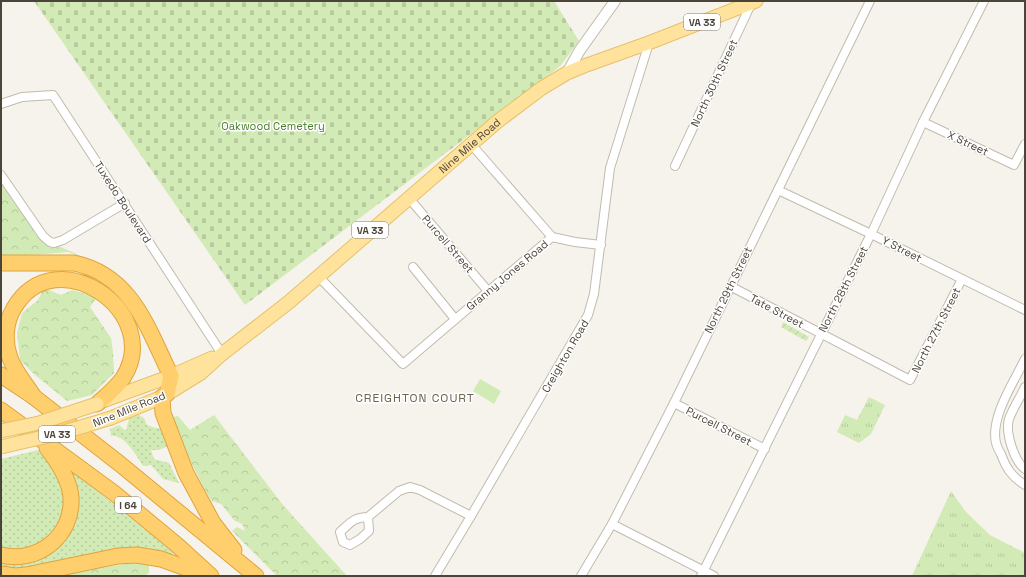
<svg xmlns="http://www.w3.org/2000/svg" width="1026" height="577" font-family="'Space Grotesk',sans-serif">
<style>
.grass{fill:url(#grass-dots)}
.forest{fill:url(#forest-crowns)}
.cemetery{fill:url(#cemetery-stones)}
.park{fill:url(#park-tufts)}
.garden{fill:url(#garden-furrows)}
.pitch{fill:#d2eab5}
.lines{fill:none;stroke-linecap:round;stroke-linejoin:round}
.minor-casing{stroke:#c2bbae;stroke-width:10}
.tertiary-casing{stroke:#c2bbae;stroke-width:12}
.primary-casing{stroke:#e6c16a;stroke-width:15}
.motorway-casing{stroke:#e0a43c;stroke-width:17}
.minor{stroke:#fff;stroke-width:8}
.tertiary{stroke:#fff;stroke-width:10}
.primary{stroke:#ffe39c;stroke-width:13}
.motorway{stroke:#ffcf6e;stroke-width:15}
.primary-bridge-casing{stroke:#e6c16a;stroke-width:15;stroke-linecap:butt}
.primary-bridge{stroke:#ffe39c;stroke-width:13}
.labels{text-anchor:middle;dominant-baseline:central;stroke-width:3;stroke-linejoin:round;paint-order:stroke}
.shield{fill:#fff;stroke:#817c74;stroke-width:1}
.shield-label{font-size:10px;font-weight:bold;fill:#4b4439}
.street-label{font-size:11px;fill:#4b4439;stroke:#fff}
.park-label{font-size:11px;fill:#4a7f2a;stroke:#fff}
.neighbourhood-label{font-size:12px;letter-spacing:1px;fill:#6e6250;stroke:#fff}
</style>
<defs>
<pattern id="grass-dots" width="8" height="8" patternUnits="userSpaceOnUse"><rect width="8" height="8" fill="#d2eab5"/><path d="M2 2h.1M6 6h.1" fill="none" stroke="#b6ca9c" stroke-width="1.8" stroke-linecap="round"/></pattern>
<pattern id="forest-crowns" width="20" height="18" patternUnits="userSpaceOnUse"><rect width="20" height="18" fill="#d2eab5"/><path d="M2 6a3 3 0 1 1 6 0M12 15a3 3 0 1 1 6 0" fill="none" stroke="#b6ca9c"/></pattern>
<pattern id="cemetery-stones" width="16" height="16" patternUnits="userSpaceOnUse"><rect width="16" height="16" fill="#d2eab5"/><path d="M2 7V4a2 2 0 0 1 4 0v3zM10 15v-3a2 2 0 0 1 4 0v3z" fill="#b6ca9c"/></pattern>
<pattern id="park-tufts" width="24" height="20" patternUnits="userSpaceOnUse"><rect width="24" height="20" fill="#d2eab5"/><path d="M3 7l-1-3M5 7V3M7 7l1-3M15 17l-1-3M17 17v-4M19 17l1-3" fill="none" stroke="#b6ca9c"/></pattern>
<pattern id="garden-furrows" width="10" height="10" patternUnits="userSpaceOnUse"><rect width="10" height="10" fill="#d2eab5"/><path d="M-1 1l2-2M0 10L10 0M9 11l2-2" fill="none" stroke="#b6ca9c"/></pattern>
</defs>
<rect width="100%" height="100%" fill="#f6f3ec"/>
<g class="grass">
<path d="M 138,414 L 144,418 L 147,425 L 156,428 L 163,428 L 168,446 L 159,450 L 151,450 L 154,459 L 169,463 L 179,483 L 163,479 L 151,465 L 143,466 C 137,456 124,434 111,436 L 110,429 L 119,425 L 126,431 L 129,418 Z"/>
<path d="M 38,450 L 50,463 L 67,497 L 59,528 L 33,550 L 1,550 L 1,459 Z"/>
<path d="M 70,469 L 174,553 L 167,556 L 26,571 L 1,570 L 1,561 L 37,560 L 58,548 L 70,534 L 76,515 Z"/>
</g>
<g class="forest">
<path d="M 1,181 L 37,236 L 85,258 L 68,252 L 21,256 L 1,256 Z"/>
<path d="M 44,288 L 61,295 L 72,290 L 97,297 L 90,307 L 111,338 L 113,352 L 114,373 L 92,395 L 67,401 L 35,375 L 20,360 L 17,333 L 22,313 L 38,300 Z"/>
<path d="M 214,415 L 283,505 L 347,576 L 277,576 L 232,531 L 237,527 L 245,531 L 242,524 L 235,521 L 221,504 L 212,501 L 206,492 L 169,418 L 178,416 L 190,430 Z"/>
<path d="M 131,563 L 149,564 L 149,573 L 144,576 L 53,576 Z"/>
</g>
<path class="cemetery" d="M 34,1 L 554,1 L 579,41 L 561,65 L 554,71 L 245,305 Z"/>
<g class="park">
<path d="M 869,397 L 885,405 L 871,434 L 859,443 L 837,432 L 845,415 L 857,420 Z"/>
<path d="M 951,491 L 966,512 L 990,535 L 1025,553 L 1025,576 L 912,576 Z"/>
</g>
<path class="garden" d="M 783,322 L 809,337 L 806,341 L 781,327 Z"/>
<path class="pitch" d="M 480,379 L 501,391 L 494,404 L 473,391 Z"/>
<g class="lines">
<g class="minor-casing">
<g id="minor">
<path d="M 1,104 L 22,97 L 53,95 L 222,354"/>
<path d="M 923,122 L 1014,165 L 1025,144"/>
<path d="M 471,144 L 552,237 L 575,242 L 601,245"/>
<path d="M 675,166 L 752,2"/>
<path d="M 1,175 L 43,236 L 50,242 L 54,243 L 63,240 L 125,203"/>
<path d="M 778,190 L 871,234 L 1025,310"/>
<path d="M 408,197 L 488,291"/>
<path d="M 413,267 L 455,319"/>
<path d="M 318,276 L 403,364 L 552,237"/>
<path d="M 730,286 L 910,380 L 962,279"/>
<path d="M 1025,359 C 1014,382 990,417 996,443 C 997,447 999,451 1001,454 C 1006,468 1012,477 1025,485"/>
<path d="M 1025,387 C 1020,398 1013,408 1009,419 C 1005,432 1014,461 1025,469"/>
<path d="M 674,403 L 765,449"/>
<path d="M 368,517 L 369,531 L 360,539 L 350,545 L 343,542 L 340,532 C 350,523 354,517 368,517 L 399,491 L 410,487 L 420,490 L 471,516"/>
<path d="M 612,524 L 714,576"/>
<path d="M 435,576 L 471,516 L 588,315 L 594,294 L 610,168 L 649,43"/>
<path d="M 581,576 L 612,524 L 674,403 L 870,1"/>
<path d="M 701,576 L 871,234 L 923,122 L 984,1"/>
</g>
</g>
<g class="tertiary-casing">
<path id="tertiary" d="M 567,73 L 580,50 L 615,1"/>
</g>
<g class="primary-casing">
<g id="primary">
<path d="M 100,402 L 171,376 L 212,358"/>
<path id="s1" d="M 111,418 L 162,397 L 201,373 L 222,354 L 289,302 L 498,121 L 542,88 L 567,73 L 584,66 L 651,42 L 756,1"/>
</g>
</g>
<g class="motorway-casing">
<g id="motorway">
<path d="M 1,263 L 74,263 C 132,275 148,329 171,376 L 167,394"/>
<path d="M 1,375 L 34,397 L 120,464 L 256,576"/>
<path d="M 34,397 C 26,384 15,372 10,358 C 4,342 5,323 14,308 C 56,237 165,313 123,378 C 116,388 106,396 97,404"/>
<path d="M 162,397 L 163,413 L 186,473 L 213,523 L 234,550"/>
<path d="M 1,410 L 114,493 L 177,545 L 211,576"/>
<path d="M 1,555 C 38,564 73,536 71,498 C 70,480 58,462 47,448"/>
<path d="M 1,574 L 15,576 L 26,575 L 118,556 L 137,555 L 161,559 L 205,575"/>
</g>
</g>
<use href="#minor" class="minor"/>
<use href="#tertiary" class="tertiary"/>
<use href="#primary" class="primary"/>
<use href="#motorway" class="motorway"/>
<g class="primary-bridge-casing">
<g id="primary-bridge">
<path d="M 1,431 L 39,423 L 97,404"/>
<path d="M 1,447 L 61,433 L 111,418"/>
</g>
</g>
<use href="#primary-bridge" class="primary-bridge"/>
</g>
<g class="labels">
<g class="shield">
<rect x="684" y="14" width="36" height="16" rx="3"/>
<rect x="352" y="222" width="36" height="16" rx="3"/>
<rect x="39" y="426" width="36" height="16" rx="3"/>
<rect x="115" y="497" width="26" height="16" rx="3"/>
</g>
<g class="shield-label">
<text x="702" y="22">VA 33</text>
<text x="370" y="230">VA 33</text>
<text x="57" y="434">VA 33</text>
<text x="128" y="505">I 64</text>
</g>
<g class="street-label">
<text transform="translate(714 83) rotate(-65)">North 30th Street</text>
<text transform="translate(968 143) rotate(25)">X Street</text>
<text stroke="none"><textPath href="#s1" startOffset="453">Nine Mile Road</textPath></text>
<text transform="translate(123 202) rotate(57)">Tuxedo Boulevard</text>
<text transform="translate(448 244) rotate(49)">Purcell Street</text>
<text transform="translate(902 249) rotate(27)">Y Street</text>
<text transform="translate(507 275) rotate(-40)">Granny Jones Road</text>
<text transform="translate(843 289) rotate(-63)">North 28th Street</text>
<text transform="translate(728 290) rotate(-64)">North 29th Street</text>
<text transform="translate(777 311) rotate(28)">Tate Street</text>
<text transform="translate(936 330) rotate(-63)">North 27th Street</text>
<text transform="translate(565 356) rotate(-60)">Creighton Road</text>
<text transform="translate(129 409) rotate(-22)">Nine Mile Road</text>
<text transform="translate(719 426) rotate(27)">Purcell Street</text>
</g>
<g class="park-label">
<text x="273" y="126">Oakwood Cemetery</text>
</g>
<g class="neighbourhood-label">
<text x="415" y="398">CREIGHTON COURT</text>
</g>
</g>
<rect width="1026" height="577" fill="none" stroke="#4b4439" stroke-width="4"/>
</svg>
